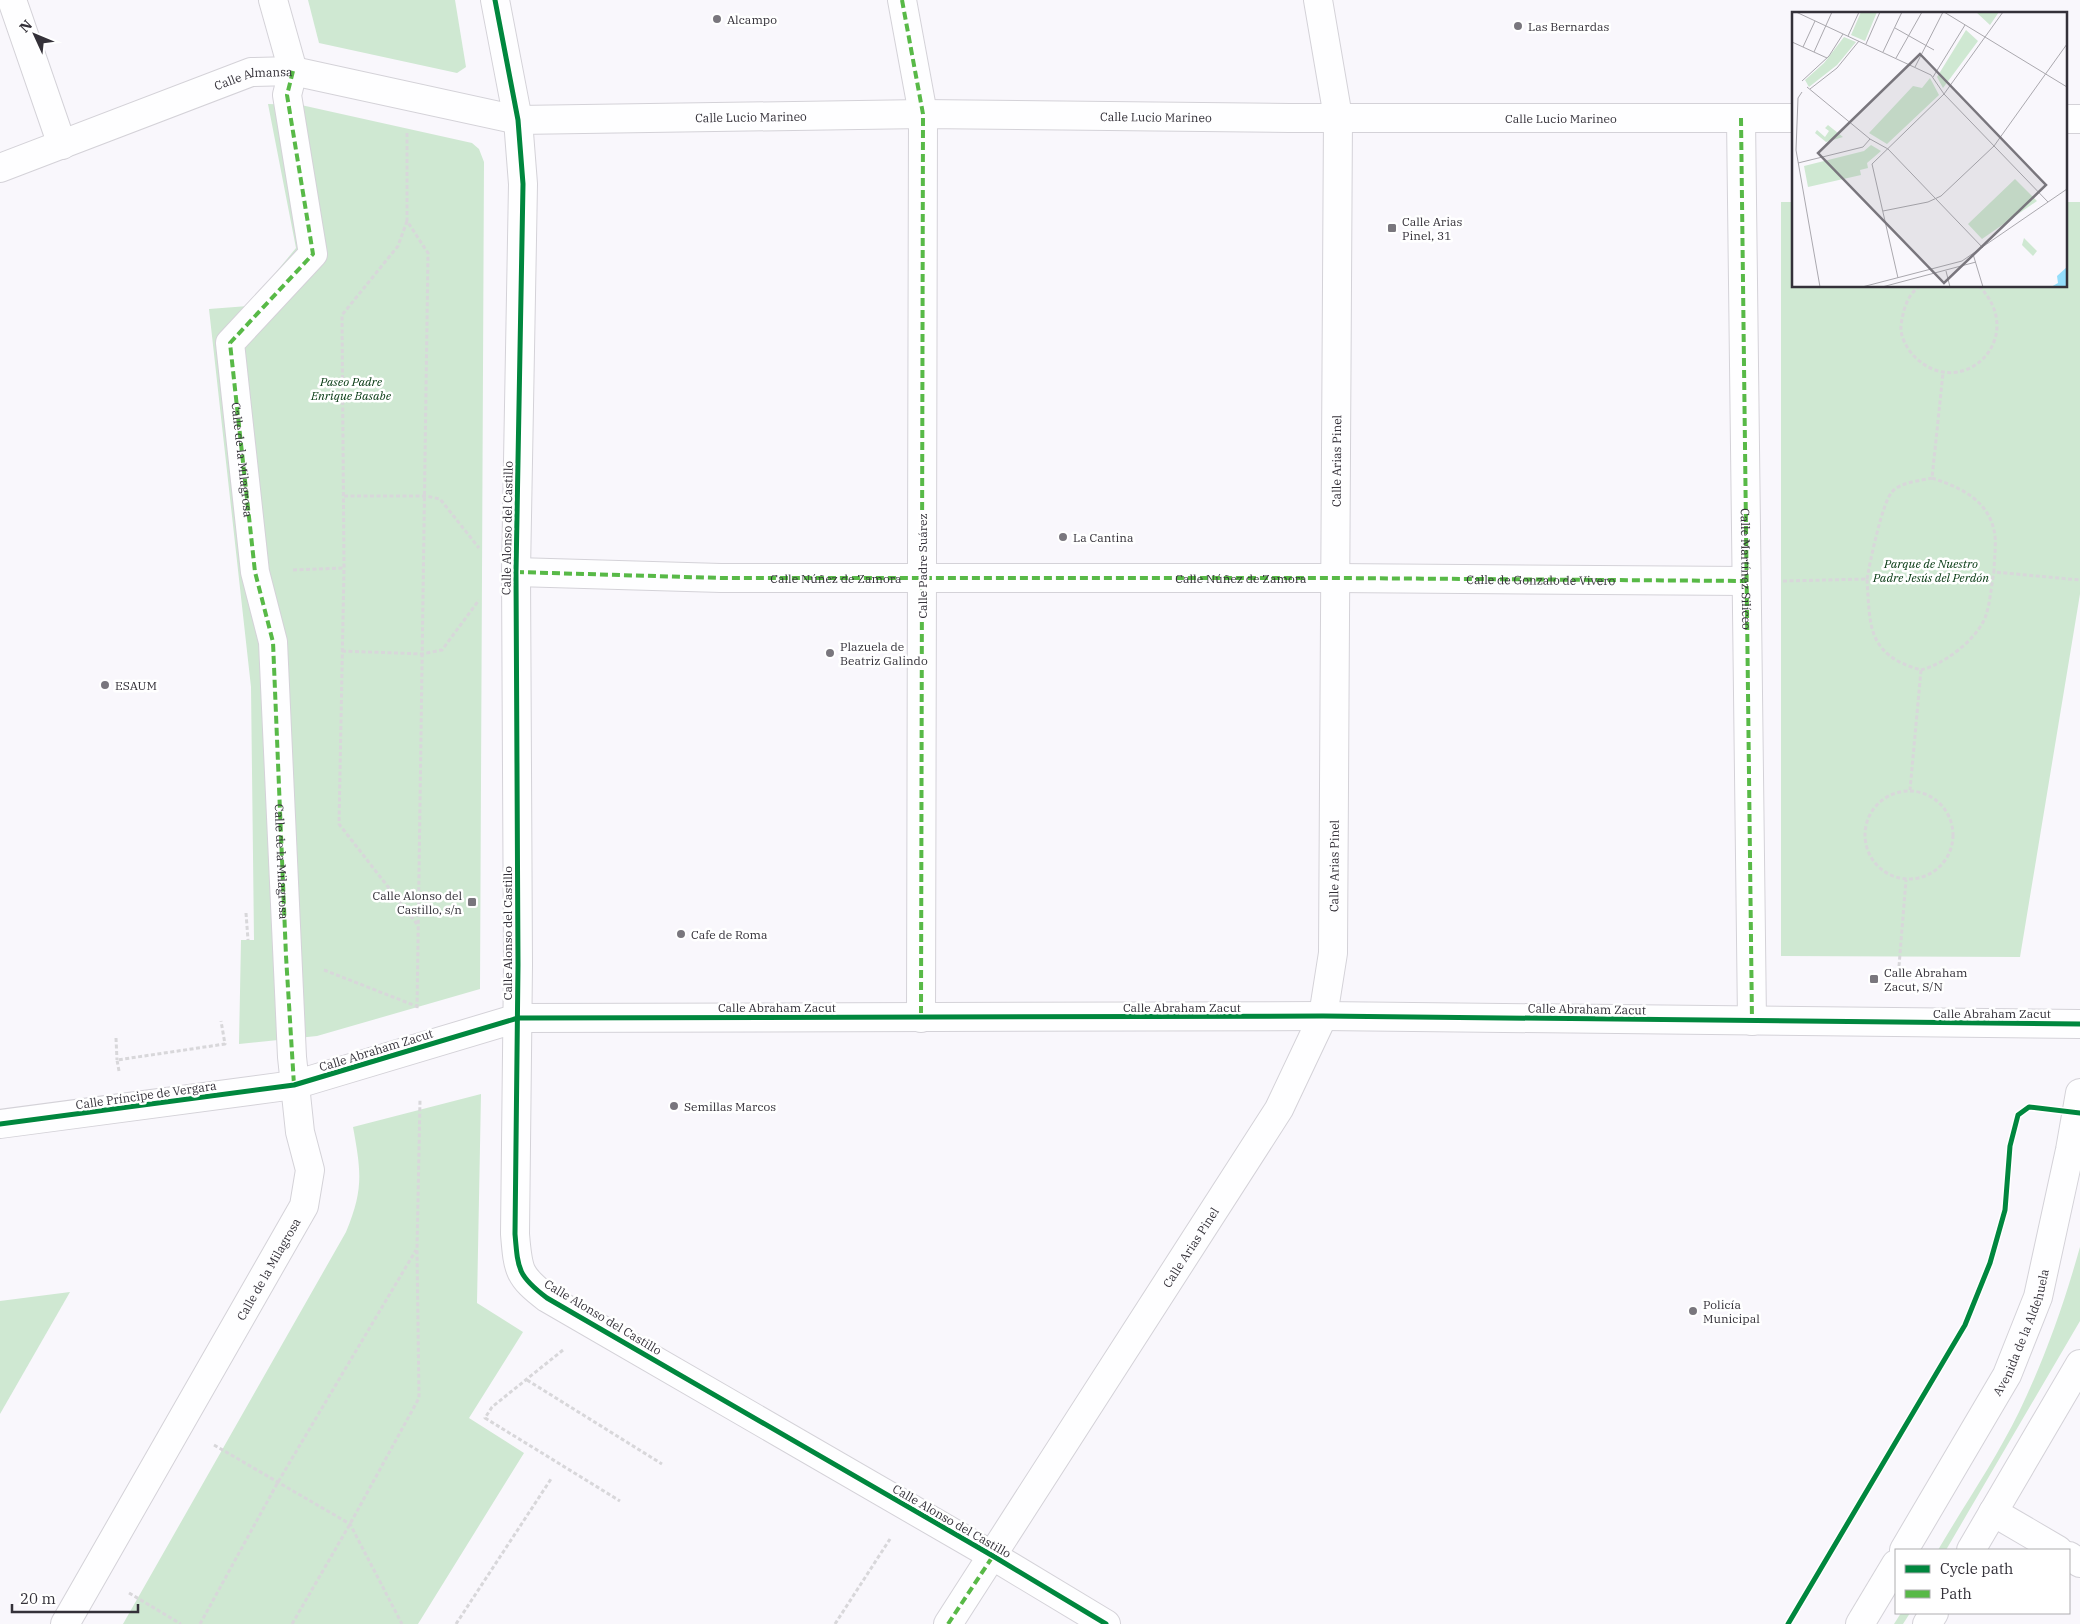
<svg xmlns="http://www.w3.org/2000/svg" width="2080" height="1624" font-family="'IBM Plex Serif',serif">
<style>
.green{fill:#cfe8d2}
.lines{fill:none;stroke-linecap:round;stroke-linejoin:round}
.street-casing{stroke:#d4d2d8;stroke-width:30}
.secondary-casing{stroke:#d4d2d8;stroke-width:30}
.path{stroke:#d8d7da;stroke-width:3;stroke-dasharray:4 2.5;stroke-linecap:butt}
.street{stroke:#fefeff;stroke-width:28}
.secondary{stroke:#fefeff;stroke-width:28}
.quiet{stroke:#58b947;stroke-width:4;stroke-dasharray:8 4;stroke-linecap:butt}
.cycleway-casing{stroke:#fff;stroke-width:8}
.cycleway{stroke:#00873e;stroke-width:5}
.poi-dot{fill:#79767d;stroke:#fff;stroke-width:2}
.labels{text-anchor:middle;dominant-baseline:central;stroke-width:5;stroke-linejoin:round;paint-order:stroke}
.poi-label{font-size:12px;fill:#343139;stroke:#fff;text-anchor:start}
.street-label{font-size:12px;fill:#343139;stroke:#fff}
.park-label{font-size:12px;font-style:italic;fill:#00350d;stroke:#fff}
.inset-road{fill:none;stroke:#aaa8ae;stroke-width:1}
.view{fill:#79767d;fill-opacity:0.15;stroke:#79767d;stroke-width:2.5}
.inset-edge{fill:none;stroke:#343139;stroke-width:2.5}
</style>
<rect width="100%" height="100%" fill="#f9f7fc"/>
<g class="green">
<path d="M 308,0 L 455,0 L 466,67 L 457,73 L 319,43 Z"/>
<path d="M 268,104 L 301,105 L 472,143 L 479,149 L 484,162 L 480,989 L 317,1036 L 239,1044 L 241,940 L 254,940 L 251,687 L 209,309 L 248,306 L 296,248 Z"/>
<path d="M 1781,202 L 1794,202 L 1794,286 L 2066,286 L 2066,202 L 2080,202 L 2080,594 L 2020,957 L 1781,956 Z"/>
<path d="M 481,1094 L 477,1303 L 523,1332 L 469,1418 L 524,1453 L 418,1624 L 123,1624 L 346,1232 C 364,1189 361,1171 353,1127 Z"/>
<path d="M 2080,1247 L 2080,1321 L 1946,1550 L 1938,1550 C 1965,1504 1996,1459 2019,1412 C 2045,1358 2064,1304 2080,1247 Z"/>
<path d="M 70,1292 L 0,1414 L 0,1301 Z"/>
<path d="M 1901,1613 L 1910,1613 L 1903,1624 L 1894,1624 Z"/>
</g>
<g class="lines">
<g class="street-casing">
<g id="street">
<path d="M 12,0 L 62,145"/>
<path d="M 273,0 L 293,71"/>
<path d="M 495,0 L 518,120 L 523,184 L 516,572 L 518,965 L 515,1234 C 518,1270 518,1276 547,1298 L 993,1556 L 1106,1624"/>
<path d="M 902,0 L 923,114 L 921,1018"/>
<path d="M 1741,118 L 1752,1021"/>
<path d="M 2066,119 L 2080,119"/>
<path id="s1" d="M 0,168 L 251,72 L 293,71 L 518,120 L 923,114 L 1290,118 L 1794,118"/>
<path id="s2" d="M 516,572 L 721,578 L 1335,578 L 1746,581"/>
<path d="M 0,1124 L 294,1085 L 518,1018 L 1323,1016 L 2080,1024"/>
<path d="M 1993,1512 L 2058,1550"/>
<path d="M 1971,1550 L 2080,1364"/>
<path d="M 2069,1556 L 2080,1563"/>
<path id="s3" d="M 65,1624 L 304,1206 L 310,1170 L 300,1132 L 292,1057 L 273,642 L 255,572 L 230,343 L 313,254 L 287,95 L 293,71"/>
<path id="s4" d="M 948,1624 L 1279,1109 L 1323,1016 L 1333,953 L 1338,117 L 1318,0"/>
<path d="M 1927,1624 L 1934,1613"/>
</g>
</g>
<g class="secondary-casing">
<g id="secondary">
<path id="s5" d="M 1904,1550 L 2007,1375 L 2038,1297 L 2070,1150 L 2080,1093"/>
<path d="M 1860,1624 L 1896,1564"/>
</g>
</g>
<g class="path">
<path d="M 407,133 L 407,221 L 428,253 L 417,1010"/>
<path d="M 407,221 L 398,246 L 342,315 L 344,568 L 339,824 L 417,924"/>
<path d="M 1920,286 C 1907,295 1903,310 1901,326 C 1900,336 1907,349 1914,356 C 1961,404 2030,338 1979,286"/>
<path d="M 1932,478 C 1959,487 1987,499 1994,530 C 1997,542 1994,559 1994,572 L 2080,580"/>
<path d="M 344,496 L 426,496 L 440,499 L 479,548"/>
<path d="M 293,570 L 344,568"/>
<path d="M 1867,579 C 1870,562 1882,503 1892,492 C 1900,482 1920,481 1932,478 L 1943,373"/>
<path d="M 1783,581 L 1867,579 C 1870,626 1867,655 1921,670 L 1910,790"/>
<path d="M 342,651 L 422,654 L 442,650 L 479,600"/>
<path d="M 1921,670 C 1944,664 1975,641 1985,618 C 1990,605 1991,587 1994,572"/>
<circle cx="1909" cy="835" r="44"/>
<path d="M 246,913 L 248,940"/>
<path d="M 1899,966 L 1906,880"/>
<path d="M 324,970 L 416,1006"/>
<path d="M 116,1038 L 117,1060"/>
<path d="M 119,1071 L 117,1060 L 225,1044 L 221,1021"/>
<path d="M 563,1350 L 492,1407 L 485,1418 L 620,1501"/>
<path d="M 527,1380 L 662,1464"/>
<path d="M 214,1445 L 350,1524 L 402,1624"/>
<path d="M 129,1593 L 181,1624"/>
<path d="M 200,1624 L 278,1482 L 416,1250"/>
<path d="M 292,1624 L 350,1524 L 419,1398 L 417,1250 L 420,1100"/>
<path d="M 456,1624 L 551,1479"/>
<path d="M 835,1624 L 890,1539"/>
</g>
<use href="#street" class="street"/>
<use href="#secondary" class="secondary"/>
<g class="quiet">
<path d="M 902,0 L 923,114 L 921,1018"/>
<path id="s6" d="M 293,71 L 287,95 L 313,254 L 230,343 L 255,572 L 273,642 L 286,956 L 294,1085"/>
<path id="s7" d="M 1741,118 L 1752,1021"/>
<path d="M 516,572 L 721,578 L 1335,578 L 1746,581"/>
<path d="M 948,1624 L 993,1556"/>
</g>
<g class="cycleway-casing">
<g id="cycleway">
<path d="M 495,0 L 518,120 L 523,184 L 516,572 L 518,965 L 515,1234 C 518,1270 518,1276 547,1298 L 993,1556 L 1106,1624"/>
<path d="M 0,1124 L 294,1085 L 518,1018 L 1323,1016 L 2080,1024"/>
<path d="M 1788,1624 L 1965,1325 L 1990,1263 L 2005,1210 L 2010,1146 L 2018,1115 L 2029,1107 L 2080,1113"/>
</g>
</g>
<use href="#cycleway" class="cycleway"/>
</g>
<g class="poi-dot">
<circle cx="717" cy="19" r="5"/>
<circle cx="1518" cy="26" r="5"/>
<rect x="1387" y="223" width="10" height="10" rx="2.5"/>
<circle cx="1063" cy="537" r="5"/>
<circle cx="830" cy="653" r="5"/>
<circle cx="105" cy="685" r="5"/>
<rect x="467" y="897" width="10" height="10" rx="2.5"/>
<circle cx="681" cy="934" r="5"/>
<rect x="1869" y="974" width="10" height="10" rx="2.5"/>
<circle cx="674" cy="1106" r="5"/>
<circle cx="1693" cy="1311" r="5"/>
</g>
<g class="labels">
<g class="poi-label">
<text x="727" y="19">Alcampo</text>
<text x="1528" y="26">Las Bernardas</text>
<text x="1402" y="221">Calle Arias<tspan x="1402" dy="14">Pinel, 31</tspan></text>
<text x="1073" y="537">La Cantina</text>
<text x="840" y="646">Plazuela de<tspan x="840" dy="14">Beatriz Galindo</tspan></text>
<text x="115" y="685">ESAUM</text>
<text x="462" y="895" text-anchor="end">Calle Alonso del<tspan x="462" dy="14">Castillo, s/n</tspan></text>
<text x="691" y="934">Cafe de Roma</text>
<text x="1884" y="972">Calle Abraham<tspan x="1884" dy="14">Zacut, S/N</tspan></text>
<text x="684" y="1106">Semillas Marcos</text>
<text x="1703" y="1304">Policía<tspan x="1703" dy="14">Municipal</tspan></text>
</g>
<g class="street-label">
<text stroke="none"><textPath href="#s1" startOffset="270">Calle Almansa</textPath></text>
<text stroke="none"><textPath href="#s1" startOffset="1179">Calle Lucio Marineo</textPath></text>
<text stroke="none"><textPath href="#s1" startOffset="774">Calle Lucio Marineo</textPath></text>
<text stroke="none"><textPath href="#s1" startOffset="1584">Calle Lucio Marineo</textPath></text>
<text stroke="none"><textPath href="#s6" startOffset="425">Calle de la Milagrosa</textPath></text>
<text stroke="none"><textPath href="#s4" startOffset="1271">Calle Arias Pinel</textPath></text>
<text transform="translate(507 528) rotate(-89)">Calle Alonso del Castillo</text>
<text transform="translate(922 566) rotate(-90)">Calle Padre Suárez</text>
<text stroke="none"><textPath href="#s7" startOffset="451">Calle Martínez Silíceo</textPath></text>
<text stroke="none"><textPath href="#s2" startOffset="320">Calle Núñez de Zamora</textPath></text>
<text stroke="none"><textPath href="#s2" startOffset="725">Calle Núñez de Zamora</textPath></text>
<text stroke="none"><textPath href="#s2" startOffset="1025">Calle de Gonzalo de Vivero</textPath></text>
<text stroke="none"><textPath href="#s6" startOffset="830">Calle de la Milagrosa</textPath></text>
<text stroke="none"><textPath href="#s4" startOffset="866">Calle Arias Pinel</textPath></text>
<text transform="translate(507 933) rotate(-90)">Calle Alonso del Castillo</text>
<text x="777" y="1007">Calle Abraham Zacut</text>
<text x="1182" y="1007">Calle Abraham Zacut</text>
<text transform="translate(1587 1009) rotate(1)">Calle Abraham Zacut</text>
<text x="1992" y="1013">Calle Abraham Zacut</text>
<text transform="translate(376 1050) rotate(-17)">Calle Abraham Zacut</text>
<text transform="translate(146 1095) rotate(-8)">Calle Príncipe de Vergara</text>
<text stroke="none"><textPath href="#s4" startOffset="448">Calle Arias Pinel</textPath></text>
<text stroke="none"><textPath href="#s3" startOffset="409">Calle de la Milagrosa</textPath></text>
<text transform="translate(603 1317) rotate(31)">Calle Alonso del Castillo</text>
<text stroke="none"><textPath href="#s5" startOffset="248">Avenida de la Aldehuela</textPath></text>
<text transform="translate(952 1521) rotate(30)">Calle Alonso del Castillo</text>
</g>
<g class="park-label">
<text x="351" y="381">Paseo Padre<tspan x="351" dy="14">Enrique Basabe</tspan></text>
<text x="1931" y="563">Parque de Nuestro<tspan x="1931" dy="14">Padre Jesús del Perdón</tspan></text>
</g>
</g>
<g transform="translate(1792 12)">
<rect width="275" height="275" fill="#f9f7fc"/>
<path d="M 69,0 L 85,0 L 73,29 L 59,23 ZM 184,0 L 207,0 L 198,13 ZM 174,18 L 186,29 L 151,76 L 145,65 ZM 52,25 L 64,30 L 45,53 L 17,75 L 13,68 L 32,51 ZM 138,66 L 147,83 L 95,132 L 77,121 L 121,74 L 130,76 ZM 36,113 L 51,125 L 34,130 L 23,121 L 25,118 L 33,125 L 37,119 L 33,116 ZM 79,133 L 89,139 L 75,151 L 76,156 L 68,158 L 69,163 L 16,175 L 12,154 L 72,139 ZM 223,167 L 245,189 L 190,227 L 176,212 ZM 232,226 L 245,239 L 241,244 L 230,233 Z" fill="#cfe8d2"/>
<path d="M 275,255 L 275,275 L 259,275 L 266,271 L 265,264 Z" fill="#94defb"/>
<path class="inset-road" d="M 4,0 L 139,63 L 152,82 L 256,190M 152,0 L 275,75M 103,16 L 142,38M 56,24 L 67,0M 0,30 L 35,46M 74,32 L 88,0M 11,35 L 23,9M 22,40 L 40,0M 91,40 L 110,0M 104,46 L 130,0M 123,55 L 151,0M 141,65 L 173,13M 10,69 L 37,44 L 51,22M 15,75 L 78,127 L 96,137 L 191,236M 18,77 L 45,56 L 67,29M 10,80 L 6,86 L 4,138 L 28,275M 6,151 L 71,135 L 78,127M 91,199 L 136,190 L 149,184 L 202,134 L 275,32M 181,242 L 191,275M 154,259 L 158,275M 106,266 L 80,152 L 152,82 L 211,0M 70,275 L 170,249 L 275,177M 90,275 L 184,250"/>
<path class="view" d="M 128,42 L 254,173 L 152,271 L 26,141 Z"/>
<rect width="275" height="275" class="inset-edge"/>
</g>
<rect x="1895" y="1549" width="175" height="65" fill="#ffffff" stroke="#aeadb0"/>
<rect x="1905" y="1565" width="25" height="8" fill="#00873e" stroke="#aeadb0"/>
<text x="1940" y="1574" font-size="15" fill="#343139">Cycle path</text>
<rect x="1905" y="1590" width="25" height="8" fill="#58b947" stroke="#aeadb0"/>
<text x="1940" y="1599" font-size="15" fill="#343139">Path</text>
<g transform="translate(35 35) rotate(314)" stroke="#ffffff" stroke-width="4" paint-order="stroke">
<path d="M0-4L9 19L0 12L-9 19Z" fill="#343139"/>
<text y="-8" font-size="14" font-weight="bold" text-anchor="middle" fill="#343139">N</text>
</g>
<path d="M12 1604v8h126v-8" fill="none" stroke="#343139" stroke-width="2.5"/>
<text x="20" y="1604" font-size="15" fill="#343139" stroke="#ffffff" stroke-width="4" paint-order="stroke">20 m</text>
</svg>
